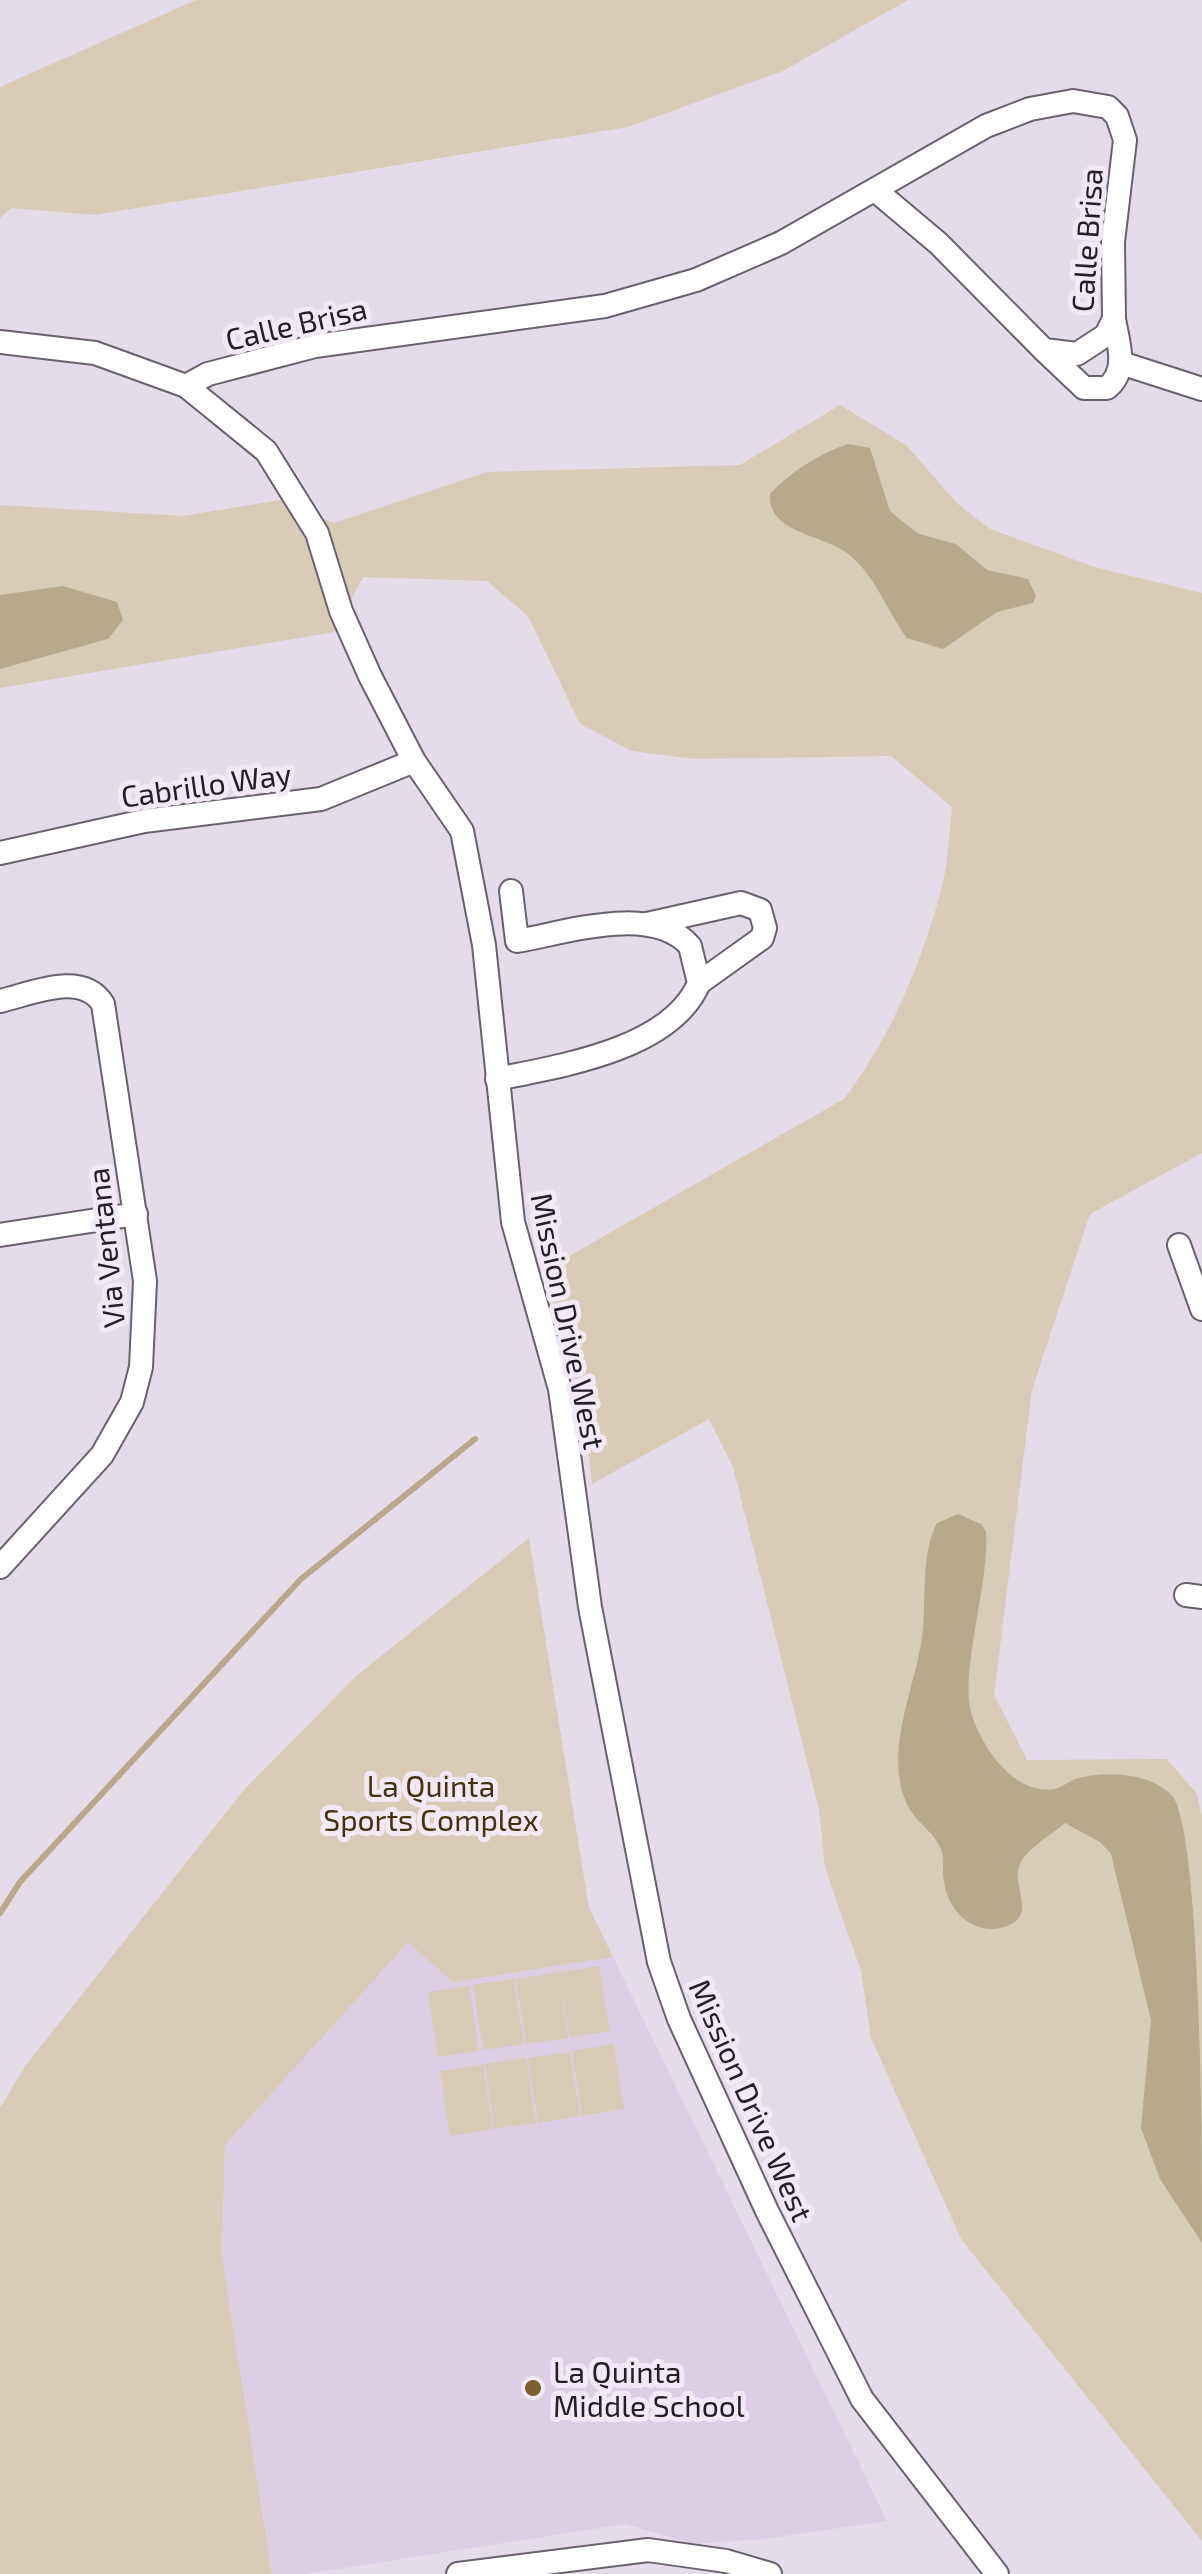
<svg xmlns="http://www.w3.org/2000/svg" width="1202" height="2574" font-family="'Exo 2',sans-serif">
<style>
.built{fill:#dccfe3}
.green{fill:#d8ccb7}
.water{fill:#b9a88c}
.lines{fill:none;stroke-linecap:round;stroke-linejoin:round}
.stream{stroke:#b9a88c;stroke-width:6}
.minor-casing{stroke:#69616d;stroke-width:26}
.minor{stroke:#fff;stroke-width:22}
.poi-dot{fill:#7a6032;stroke:#f2e9f7;stroke-width:4}
.labels{text-anchor:middle;dominant-baseline:central;stroke-width:10;stroke-linejoin:round;paint-order:stroke}
.street-label{font-size:30px;fill:#242126;stroke:#f2e9f7}
.park-label{font-size:30px;fill:#45310b;stroke:#f2e9f7}
.poi-label{font-size:30px;fill:#242126;stroke:#f2e9f7;text-anchor:start}
</style>
<rect width="100%" height="100%" fill="#e5dcea"/>
<path class="built" d="M 408,1941 L 453,1982 L 613,1957 L 887,2521 L 764,2539 L 694,2544 L 625,2524 L 306,2574 L 272,2574 L 222,2256 L 225,2145 Z"/>
<g class="green">
<path d="M 196,0 L 908,0 L 783,71 L 628,127 L 95,215 L 11,208 L 0,218 L 0,87 Z"/>
<path d="M 840,405 L 906,445 L 958,504 L 990,529 L 1098,568 L 1202,593 L 1202,1153 L 1090,1214 L 1032,1390 L 994,1695 L 1027,1760 L 1167,1759 L 1197,1794 L 1202,1816 L 1202,2541 L 961,2239 L 871,2038 L 861,1971 L 825,1868 L 819,1810 L 733,1467 L 709,1419 L 592,1484 L 583,1404 L 543,1271 L 844,1099 C 890,1039 921,964 941,891 C 948,865 949,835 952,807 L 891,756 L 695,759 L 632,751 L 580,724 L 528,616 L 487,581 L 363,577 L 334,632 L 0,688 L 0,505 L 182,516 L 280,500 L 334,523 L 487,472 L 740,465 Z"/>
<path d="M 529,1538 L 589,1908 L 613,1957 L 453,1982 L 408,1942 L 225,2145 L 222,2256 L 272,2574 L 0,2574 L 0,2108 L 26,2065 L 243,1791 L 355,1677 Z"/>
<path d="M 599,1966 L 610,2031 L 570,2037 L 562,1992 L 568,2038 L 526,2044 L 516,1979 Z"/>
<path d="M 514,1979 L 524,2044 L 483,2050 L 473,1985 Z"/>
<path d="M 469,1986 L 479,2051 L 438,2057 L 428,1992 Z"/>
<path d="M 614,2044 L 624,2109 L 582,2116 L 572,2051 Z"/>
<path d="M 570,2052 L 580,2116 L 538,2123 L 528,2058 Z"/>
<path d="M 526,2058 L 536,2123 L 494,2129 L 485,2064 Z"/>
<path d="M 483,2065 L 493,2129 L 450,2136 L 440,2071 Z"/>
</g>
<g class="water">
<path d="M 848,444 L 870,448 L 890,511 L 903,522 L 919,534 L 956,544 L 987,570 L 1028,579 L 1036,596 L 1033,603 L 997,612 L 943,649 L 907,638 C 886,610 875,574 847,553 C 822,534 767,533 770,494 C 791,471 819,454 848,444 Z"/>
<path d="M 63,586 L 117,602 L 123,620 L 108,639 L 0,669 L 0,595 Z"/>
<path d="M 958,1514 L 981,1524 L 986,1531 C 990,1581 960,1670 971,1712 C 981,1746 1013,1795 1054,1789 C 1061,1788 1068,1782 1075,1779 C 1105,1770 1153,1772 1174,1798 C 1202,1852 1202,2161 1202,2243 L 1160,2179 L 1141,2128 L 1151,2020 L 1111,1854 L 1100,1842 L 1065,1823 C 1050,1837 1021,1850 1018,1871 C 1015,1889 1034,1915 1009,1925 C 977,1939 949,1914 944,1882 C 942,1873 944,1861 942,1852 C 936,1832 913,1821 906,1802 C 884,1750 915,1689 922,1637 C 927,1601 920,1555 937,1523 Z"/>
</g>
<g class="lines">
<path class="stream" d="M 0,1913 L 20,1882 L 301,1579 L 475,1439"/>
<g class="minor-casing">
<g id="minor">
<path d="M 0,342 L 95,353 L 186,386 L 266,451 L 317,533 L 341,611 L 370,676 L 414,761 L 462,831 L 484,945 L 513,1222 L 560,1389 L 590,1607 L 659,1962 L 679,2019 L 767,2211 L 862,2399 L 997,2574"/>
<path d="M 1044,350 L 1084,388 L 1107,388 C 1129,370 1118,343 1114,319"/>
<path d="M 1121,363 L 1202,389"/>
<path d="M 186,386 L 208,374 L 315,346 L 605,306 L 696,280 L 781,243 L 986,126 L 1030,109 L 1073,101 L 1108,107 L 1117,116 L 1125,140 L 1113,242 L 1114,319 L 1106,335 L 1077,354 L 1044,350 L 938,243 L 875,190"/>
<path d="M 0,853 L 144,821 L 321,799 L 414,761"/>
<path d="M 647,924 L 741,903 L 760,910 L 765,928 L 762,938 L 699,983"/>
<path d="M 0,1001 C 31,994 82,970 103,1004 L 145,1281 L 141,1367 L 132,1402 L 102,1455 L 0,1567"/>
<path d="M 497,1079 C 559,1066 671,1050 699,983 L 690,946 C 652,903 565,933 517,941 L 511,891"/>
<path d="M 0,1235 L 136,1214"/>
<path d="M 1179,1245 L 1202,1309"/>
<path d="M 1186,1595 L 1202,1597"/>
<path d="M 458,2574 L 648,2550 L 726,2561 L 770,2574"/>
</g>
</g>
<use href="#minor" class="minor"/>
</g>
<circle class="poi-dot" cx="533" cy="2388" r="10"/>
<g class="labels">
<g class="street-label">
<text transform="translate(1086 240) rotate(-86)">Calle Brisa</text>
<text transform="translate(296 323) rotate(-13)">Calle Brisa</text>
<text transform="translate(206 784) rotate(-8)">Cabrillo Way</text>
<text transform="translate(105 1248) rotate(-96)">Via Ventana</text>
<text transform="translate(569 1321) rotate(78)">Mission Drive West</text>
<text transform="translate(752 2100) rotate(66)">Mission Drive West</text>
</g>
<g class="park-label">
<text x="431" y="1785">La Quinta<tspan x="431" dy="34">Sports Complex</tspan></text>
</g>
<g class="poi-label">
<text x="553" y="2371">La Quinta<tspan x="553" dy="34">Middle School</tspan></text>
</g>
</g>
</svg>
